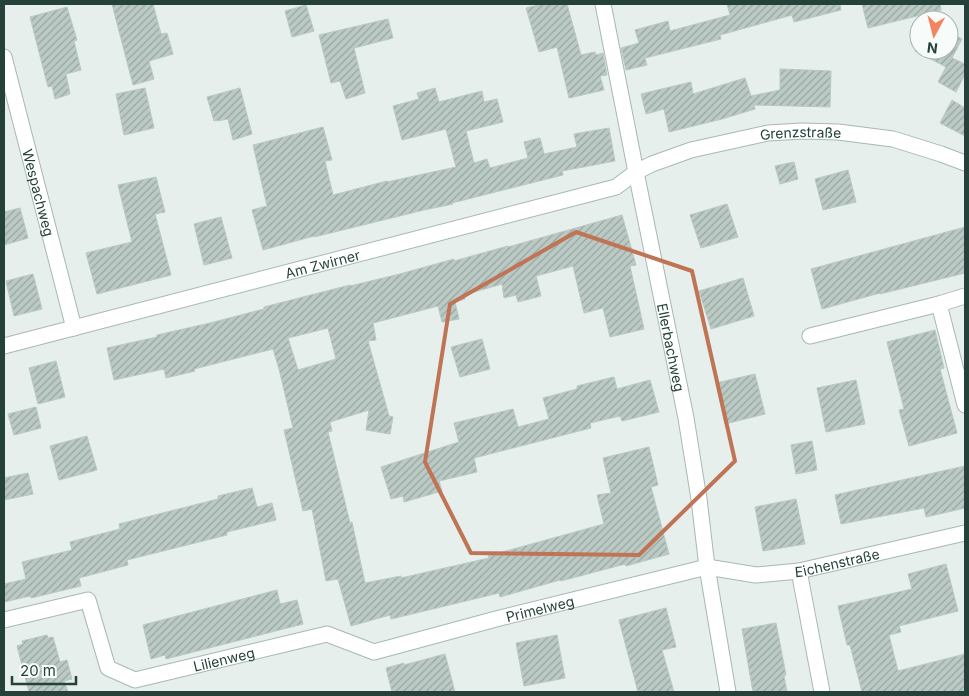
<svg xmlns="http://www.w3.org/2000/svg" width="969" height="696" font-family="Inter,sans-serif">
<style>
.building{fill:url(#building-hatch);stroke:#b8c9c2;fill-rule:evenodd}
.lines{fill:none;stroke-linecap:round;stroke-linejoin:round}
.street-casing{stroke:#a8b8b2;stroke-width:17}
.street{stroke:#fff;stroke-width:15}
.marked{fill:none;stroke:#c07456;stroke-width:4;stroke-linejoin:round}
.labels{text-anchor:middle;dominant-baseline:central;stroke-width:4;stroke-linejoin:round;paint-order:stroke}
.street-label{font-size:14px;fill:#24423a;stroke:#f7fbf9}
</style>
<defs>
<pattern id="building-hatch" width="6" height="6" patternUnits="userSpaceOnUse" patternTransform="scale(1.25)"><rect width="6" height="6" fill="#bbcac4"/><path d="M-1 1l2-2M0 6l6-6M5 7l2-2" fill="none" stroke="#98a6a0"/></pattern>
</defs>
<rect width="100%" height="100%" fill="#e6efeb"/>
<g class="building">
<path d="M 112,4 L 153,4 L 161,34 L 167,33 L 173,54 L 149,61 L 154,79 L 133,85 Z"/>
<path d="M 543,4 L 567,4 L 581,55 L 595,52 L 596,55 L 603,53 L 607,75 L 600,76 L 604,90 L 569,98 L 557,47 L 539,52 L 526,8 Z"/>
<path d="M 727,4 L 840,4 L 841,10 L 794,22 L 792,15 L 720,35 L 721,39 L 645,58 L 647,65 L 626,70 L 621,48 L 639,43 L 635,30 L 668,21 L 670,31 L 730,15 Z"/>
<path d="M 862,4 L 940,4 L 941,10 L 868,28 Z"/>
<path d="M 306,5 L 314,31 L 292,37 L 285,11 Z"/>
<path d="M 67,7 L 77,40 L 74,41 L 81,70 L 66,74 L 70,94 L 55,99 L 52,86 L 48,87 L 30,17 Z"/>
<path d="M 388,19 L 393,38 L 354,48 L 365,93 L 346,99 L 340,81 L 331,83 L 319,35 Z"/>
<path d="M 949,32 L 962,39 L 952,58 L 965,64 L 965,74 L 956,92 L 938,82 L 946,67 L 915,51 L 919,44 L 919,50 L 949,50 Z"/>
<path d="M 780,69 L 831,71 L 830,107 L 754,105 L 755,109 L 722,119 L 669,132 L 664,109 L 646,114 L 641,94 L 691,82 L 693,94 L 745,78 L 751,96 L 780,90 Z"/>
<path d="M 145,88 L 154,128 L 124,135 L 116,94 Z"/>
<path d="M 240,88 L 252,134 L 233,140 L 228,119 L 217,121 L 217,120 L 214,121 L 207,97 Z"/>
<path d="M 435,88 L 439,102 L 482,91 L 484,102 L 497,99 L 503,122 L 466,131 L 474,163 L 487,159 L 490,168 L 528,158 L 524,142 L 540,138 L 544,154 L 577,147 L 574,134 L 609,128 L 615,161 L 562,171 L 563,175 L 452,203 L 453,204 L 424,210 L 314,237 L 314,236 L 263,250 L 252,210 L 267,206 L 253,145 L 323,127 L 332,160 L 325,161 L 333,195 L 387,181 L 387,182 L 456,167 L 446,129 L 402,140 L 393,106 L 419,99 L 417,93 Z"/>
<path d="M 952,100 L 965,108 L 965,136 L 940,123 Z"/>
<path d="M 794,162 L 798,179 L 780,184 L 775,166 Z"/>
<path d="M 848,170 L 856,202 L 823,210 L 815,179 Z"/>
<path d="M 156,177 L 165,212 L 155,214 L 171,275 L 97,294 L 86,253 L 132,242 L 118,185 Z"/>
<path d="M 727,204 L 738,237 L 701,248 L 690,215 Z"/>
<path d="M 20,208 L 28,238 L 4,245 L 4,212 Z"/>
<path d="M 622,215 L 636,265 L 630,266 L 644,329 L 610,337 L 603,308 L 584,313 L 573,266 L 536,276 L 541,296 L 518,302 L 516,295 L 504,298 L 502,284 L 464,295 L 465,299 L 455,302 L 459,319 L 442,322 L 438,306 L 373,323 L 376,340 L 368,341 L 389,416 L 393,417 L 390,434 L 366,430 L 369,410 L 330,422 L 332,431 L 328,432 L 350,523 L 352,522 L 365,583 L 401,576 L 401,578 L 489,558 L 488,556 L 604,524 L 597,495 L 611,493 L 603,458 L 649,447 L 658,485 L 651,487 L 669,554 L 626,566 L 625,564 L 561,581 L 560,580 L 500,597 L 499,593 L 391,619 L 390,615 L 351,626 L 338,579 L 326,581 L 312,509 L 303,511 L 284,430 L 293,428 L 279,369 L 273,349 L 194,369 L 195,371 L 166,378 L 164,369 L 114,380 L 107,348 L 157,337 L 157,335 L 210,323 L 264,309 L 264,307 L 350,285 L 350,286 L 400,274 L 454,259 L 454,261 L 508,246 L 508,247 ZM 328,328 L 336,359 L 298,370 L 288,338 Z"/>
<path d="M 221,217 L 232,258 L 204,265 L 194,224 Z"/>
<path d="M 965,227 L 965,273 L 880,294 L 880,293 L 822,309 L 811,269 Z"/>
<path d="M 33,274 L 42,309 L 14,316 L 6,281 Z"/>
<path d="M 743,278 L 754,316 L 711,329 L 699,291 Z"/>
<path d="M 935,330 L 944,368 L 940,369 L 957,433 L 909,446 L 899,410 L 904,409 L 887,342 Z"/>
<path d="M 482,339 L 490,369 L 460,377 L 451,347 Z"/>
<path d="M 56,361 L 65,397 L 38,404 L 29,368 Z"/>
<path d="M 755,374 L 765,414 L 725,424 L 716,383 Z"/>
<path d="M 614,377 L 617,389 L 650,380 L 659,412 L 622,421 L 620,416 L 590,423 L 591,428 L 474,458 L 477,472 L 439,481 L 442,491 L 404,502 L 403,496 L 391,499 L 381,467 L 459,442 L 454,423 L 513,409 L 518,427 L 549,419 L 543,398 L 577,389 L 577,386 Z"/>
<path d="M 856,380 L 865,424 L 826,432 L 817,388 Z"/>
<path d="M 36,407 L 41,428 L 14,435 L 8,414 Z"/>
<path d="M 87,436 L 97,470 L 59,480 L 50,446 Z"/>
<path d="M 812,441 L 817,470 L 796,474 L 791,445 Z"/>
<path d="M 965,466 L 965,508 L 926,517 L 924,508 L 841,524 L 835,495 Z"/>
<path d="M 28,473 L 33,494 L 4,500 L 4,478 Z"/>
<path d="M 252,488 L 257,507 L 272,503 L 276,520 L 227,532 L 227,535 L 127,560 L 128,565 L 79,578 L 81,586 L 31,598 L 30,596 L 4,602 L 4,584 L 26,579 L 22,562 L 72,550 L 70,542 L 120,529 L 119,524 L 218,499 L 218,496 Z"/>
<path d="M 796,499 L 805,544 L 763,551 L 755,507 Z"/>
<path d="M 946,564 L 958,611 L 899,626 L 901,632 L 889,635 L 898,671 L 965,654 L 965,692 L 862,692 L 850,645 L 847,645 L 838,606 L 912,589 L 908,574 Z"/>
<path d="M 277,590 L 280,604 L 297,600 L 303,624 L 166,659 L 165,655 L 151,659 L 143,625 Z"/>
<path d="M 666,608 L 676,647 L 662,650 L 674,692 L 638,692 L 619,620 Z"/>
<path d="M 776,623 L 786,675 L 784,676 L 787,692 L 753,692 L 742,629 Z"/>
<path d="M 47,635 L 48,638 L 53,637 L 60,662 L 67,660 L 72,679 L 64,681 L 68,692 L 29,692 L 17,646 L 23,644 L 22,641 Z"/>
<path d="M 557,635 L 565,678 L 524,686 L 516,643 Z"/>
<path d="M 445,654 L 455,692 L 392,692 L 386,668 L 404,663 L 404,665 Z"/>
</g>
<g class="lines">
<g class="street-casing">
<g id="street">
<path id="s1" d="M 603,4 L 636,172 L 686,418 L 699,499 L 707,567 L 728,692"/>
<path id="s2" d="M 4,57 L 74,328"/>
<path d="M 939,304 L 965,405"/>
<path d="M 810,336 L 939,304 L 965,296"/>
<path id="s3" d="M 4,346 L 616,187 L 636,172 L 652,164 L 691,150 L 768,133 L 802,131 L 838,132 L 893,139 L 941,154 L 965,163"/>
<path d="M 799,571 L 822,692"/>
<path id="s4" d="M 4,620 L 88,600 L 108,668 L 135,680 L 327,634 L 374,652 L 496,619 L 707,567 L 756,575 L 799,571 L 965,533"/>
</g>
</g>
<use href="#street" class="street"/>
</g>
<path class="marked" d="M 576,232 L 692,271 L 735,461 L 639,555 L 471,553 L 425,462 L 450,304 Z"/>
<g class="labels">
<g class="street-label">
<text stroke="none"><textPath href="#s3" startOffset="828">Grenzstraße</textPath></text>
<text stroke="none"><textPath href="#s2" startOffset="140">Wespachweg</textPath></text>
<text stroke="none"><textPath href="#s3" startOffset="329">Am Zwirner</textPath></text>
<text stroke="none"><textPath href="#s1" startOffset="350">Ellerbachweg</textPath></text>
<text stroke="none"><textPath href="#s4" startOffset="910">Eichenstraße</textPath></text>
<text stroke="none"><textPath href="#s4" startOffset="606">Primelweg</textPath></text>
<text stroke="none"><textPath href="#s4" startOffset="278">Lilienweg</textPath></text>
</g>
</g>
<rect width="969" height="696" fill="none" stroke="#24423a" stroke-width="10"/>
<g transform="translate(934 35) rotate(187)"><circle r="24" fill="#f7fbf9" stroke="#a3b1ad"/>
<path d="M0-4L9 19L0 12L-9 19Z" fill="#f4845f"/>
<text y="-8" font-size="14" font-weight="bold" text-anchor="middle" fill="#24423a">N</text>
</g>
<path d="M12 676v8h64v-8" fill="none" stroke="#24423a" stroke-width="2.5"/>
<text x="20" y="676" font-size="15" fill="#24423a" stroke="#f7fbf9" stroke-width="4" paint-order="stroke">20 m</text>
</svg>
